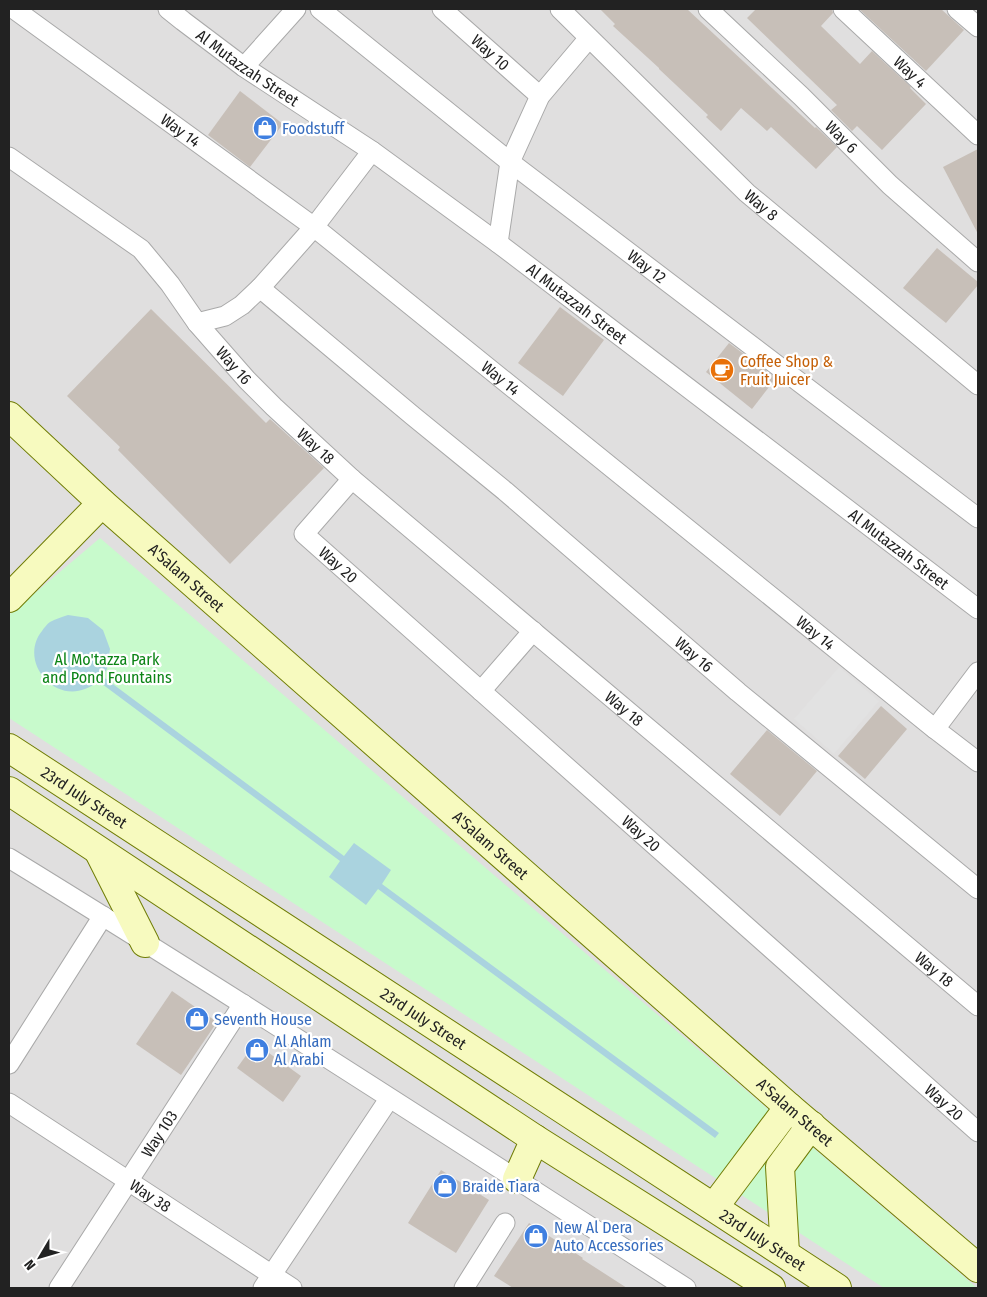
<svg xmlns="http://www.w3.org/2000/svg" width="987" height="1297" font-family="'Fira Sans Condensed',sans-serif">
<style>
.residential{fill:#e0dfdf}
.park{fill:#c8facc}
.parking{fill:#e2e2e2}
.water{fill:#aad3df}
.building{fill:#c7bfb8}
.lines{fill:none;stroke-linecap:round;stroke-linejoin:round}
.street-casing{stroke:#a9a9a9;stroke-width:21}
.secondary-casing{stroke:#707d05;stroke-width:30}
.street{stroke:#fff;stroke-width:19}
.secondary{stroke:#f7fabf;stroke-width:28}
.labels{text-anchor:middle;dominant-baseline:central;stroke-width:4.5;stroke-linejoin:round;paint-order:stroke}
.street-label{font-size:16px;fill:#222;stroke:#fff}
.shop-label{font-size:16px;fill:#366cbe;stroke:#fff;text-anchor:start}
.food-label{font-size:16px;fill:#c56008;stroke:#fff;text-anchor:start}
.park-label{font-size:16px;fill:#0c8416;stroke:#fff}
</style>
<rect width="100%" height="100%" fill="#f2efe9"/>
<rect class="residential" x="9" y="9" width="969" height="1279"/>
<path class="park" d="M 100,538 L 977,1288 L 884,1288 L 9,718 L 9,615 Z"/>
<path class="parking" d="M 839,667 L 879,701 L 834,754 L 794,719 Z"/>
<path class="water" d="M 68,615 L 88,618 L 103,630 L 110,649 L 107,669 L 102,676 L 344,856 L 354,843 L 391,870 L 382,884 L 719,1133 L 715,1138 L 378,889 L 366,905 L 329,877 L 340,861 L 98,681 C 94,685 90,687 85,689 C 51,702 19,659 42,631 C 44,628 47,624 50,622 C 55,619 62,617 68,615 Z"/>
<g class="building">
<path d="M 600,9 L 687,9 L 815,128 L 816,127 L 837,147 L 816,169 L 771,127 L 767,131 L 741,108 L 721,131 L 706,117 L 708,115 L 659,69 L 659,68 L 613,26 L 615,24 Z"/>
<path d="M 756,9 L 832,9 L 833,13 L 821,26 L 860,64 L 872,51 L 911,87 L 910,88 L 926,104 L 882,150 L 857,126 L 852,131 L 831,110 L 837,105 L 747,18 Z"/>
<path d="M 859,9 L 941,9 L 964,30 L 926,71 Z"/>
<path d="M 240,91 L 283,124 L 250,167 L 208,135 Z"/>
<path d="M 978,149 L 978,234 L 943,167 Z"/>
<path d="M 937,248 L 978,282 L 978,285 L 946,323 L 903,288 Z"/>
<path d="M 560,307 L 604,340 L 563,396 L 518,363 Z"/>
<path d="M 151,309 L 266,423 L 270,419 L 324,468 L 230,564 L 118,450 L 120,447 L 67,396 Z"/>
<path d="M 729,343 L 776,378 L 752,409 L 706,372 Z"/>
<path d="M 881,706 L 907,729 L 865,779 L 838,756 Z"/>
<path d="M 767,730 L 817,771 L 780,816 L 730,774 Z"/>
<path d="M 172,991 L 217,1022 L 181,1075 L 136,1044 Z"/>
<path d="M 255,1043 L 301,1076 L 283,1102 L 237,1068 Z"/>
<path d="M 441,1170 L 489,1200 L 456,1253 L 408,1223 Z"/>
<path d="M 529,1223 L 583,1258 L 582,1259 L 627,1288 L 513,1288 L 494,1276 Z"/>
</g>
<g class="lines">
<g class="street-casing">
<g id="street">
<path id="s1" d="M 14,9 L 314,227 L 867,674 L 935,729 L 978,762"/>
<path id="s2" d="M 168,9 L 183,21 L 244,67 L 372,151 L 498,243 L 978,609"/>
<path id="s3" d="M 320,9 L 510,162 L 978,518"/>
<path id="s4" d="M 442,9 L 540,96"/>
<path id="s5" d="M 560,9 L 747,193 L 978,385"/>
<path id="s6" d="M 708,9 L 801,96 L 890,185 L 978,262"/>
<path id="s7" d="M 843,9 L 978,135"/>
<path d="M 957,9 L 978,27"/>
<path d="M 244,67 L 296,9"/>
<path id="s8" d="M 9,157 L 141,249 L 170,284 L 197,323 L 247,380 L 274,407 L 352,479 L 978,1006"/>
<path d="M 498,243 L 510,162 L 540,96 L 589,38"/>
<path id="s9" d="M 260,288 L 413,416 L 505,491 L 738,692 L 978,889"/>
<path d="M 197,323 L 225,316 L 242,305 L 260,288 L 314,227 L 372,151"/>
<path id="s10" d="M 352,479 L 304,534 L 978,1132"/>
<path d="M 481,691 L 533,631"/>
<path d="M 935,729 L 978,672"/>
<path d="M 9,858 C 237,998 461,1144 686,1288"/>
<path d="M 9,1064 L 103,916"/>
<path id="s11" d="M 9,1103 L 292,1288"/>
<path id="s12" d="M 59,1288 L 243,1004"/>
<path d="M 263,1288 L 389,1099"/>
<path d="M 464,1288 L 505,1223"/>
</g>
</g>
<g class="secondary-casing">
<g id="secondary">
<path id="s13" d="M 9,416 L 102,503 L 789,1107 L 978,1268"/>
<path d="M 9,598 L 102,503"/>
<path id="s14" d="M 9,748 L 837,1288"/>
<path d="M 9,791 L 535,1139 L 771,1288"/>
<path d="M 100,854 L 145,943"/>
<path d="M 517,1179 L 535,1139"/>
<path d="M 714,1207 L 789,1107"/>
<path d="M 785,1253 L 780,1167 L 811,1125"/>
</g>
</g>
<use href="#street" class="street"/>
<use href="#secondary" class="secondary"/>
</g>
<defs>
<g id="shop-disc" transform="scale(1.25)"><circle r="9.5" fill="#3f7fe0" stroke="#fff"/><path d="M-5-2.5h2.3a2.7 3.5 0 0 1 5.4 0H5L5.5 6h-11ZM-1.5-2.5h3a1.5 2.3 0 0 0-3 0Z" fill="#fff"/></g>
<g id="cafe-disc" transform="scale(1.25)"><circle r="9.5" fill="#e8710a" stroke="#fff"/><path d="M-5.5-4.5H6V0H3Q3 3.5 0 3.5H-2.5Q-5.5 3.5-5.5 0ZM3-3.2v2h1.7v-2ZM-6 4.5H4V6H-6Z" fill="#fff"/></g>
</defs>
<g fill-rule="evenodd">
<use href="#shop-disc" x="265" y="128"/>
<use href="#cafe-disc" x="722" y="370"/>
<use href="#shop-disc" x="197" y="1019"/>
<use href="#shop-disc" x="257" y="1050"/>
<use href="#shop-disc" x="445" y="1186"/>
<use href="#shop-disc" x="536" y="1236"/>
</g>
<g class="labels">
<g class="street-label">
<text stroke="none"><textPath href="#s4" startOffset="65">Way 10</textPath></text>
<text stroke="none"><textPath href="#s2" startOffset="99">Al Mutazzah Street</textPath></text>
<text stroke="none"><textPath href="#s7" startOffset="92">Way 4</textPath></text>
<text stroke="none"><textPath href="#s1" startOffset="206">Way 14</textPath></text>
<text stroke="none"><textPath href="#s6" startOffset="185">Way 6</textPath></text>
<text stroke="none"><textPath href="#s5" startOffset="281">Way 8</textPath></text>
<text stroke="none"><textPath href="#s3" startOffset="416">Way 12</textPath></text>
<text stroke="none"><textPath href="#s2" startOffset="504">Al Mutazzah Street</textPath></text>
<text stroke="none"><textPath href="#s8" startOffset="310">Way 16</textPath></text>
<text stroke="none"><textPath href="#s1" startOffset="611">Way 14</textPath></text>
<text stroke="none"><textPath href="#s8" startOffset="425">Way 18</textPath></text>
<text stroke="none"><textPath href="#s2" startOffset="909">Al Mutazzah Street</textPath></text>
<text stroke="none"><textPath href="#s10" startOffset="119">Way 20</textPath></text>
<text stroke="none"><textPath href="#s13" startOffset="240">A'Salam Street</textPath></text>
<text stroke="none"><textPath href="#s1" startOffset="1016">Way 14</textPath></text>
<text stroke="none"><textPath href="#s9" startOffset="568">Way 16</textPath></text>
<text stroke="none"><textPath href="#s8" startOffset="830">Way 18</textPath></text>
<text stroke="none"><textPath href="#s14" startOffset="90">23rd July Street</textPath></text>
<text stroke="none"><textPath href="#s10" startOffset="524">Way 20</textPath></text>
<text stroke="none"><textPath href="#s13" startOffset="645">A'Salam Street</textPath></text>
<text stroke="none"><textPath href="#s8" startOffset="1235">Way 18</textPath></text>
<text stroke="none"><textPath href="#s14" startOffset="495">23rd July Street</textPath></text>
<text stroke="none"><textPath href="#s10" startOffset="929">Way 20</textPath></text>
<text stroke="none"><textPath href="#s13" startOffset="1050">A'Salam Street</textPath></text>
<text stroke="none"><textPath href="#s12" startOffset="184">Way 103</textPath></text>
<text stroke="none"><textPath href="#s11" startOffset="169">Way 38</textPath></text>
<text stroke="none"><textPath href="#s14" startOffset="900">23rd July Street</textPath></text>
</g>
<g class="shop-label">
<text x="282" y="128">Foodstuff</text>
<text x="214" y="1019">Seventh House</text>
<text x="274" y="1041">Al Ahlam<tspan x="274" dy="18">Al Arabi</tspan></text>
<text x="462" y="1186">Braide Tiara</text>
<text x="554" y="1227">New Al Dera<tspan x="554" dy="18">Auto Accessories</tspan></text>
</g>
<g class="food-label">
<text x="740" y="361">Coffee Shop &amp;<tspan x="740" dy="18">Fruit Juicer</tspan></text>
</g>
<g class="park-label">
<text x="107" y="659">Al Mo'tazza Park<tspan x="107" dy="18">and Pond Fountains</tspan></text>
</g>
</g>
<rect width="987" height="1297" fill="none" stroke="#222222" stroke-width="20"/>
<g transform="translate(40 1257) rotate(232)" stroke="#ffffff" stroke-width="4" paint-order="stroke">
<path d="M0-4L9 19L0 12L-9 19Z" fill="#222222"/>
<text y="-8" font-size="14" font-weight="bold" text-anchor="middle" fill="#222222">N</text>
</g>
</svg>
